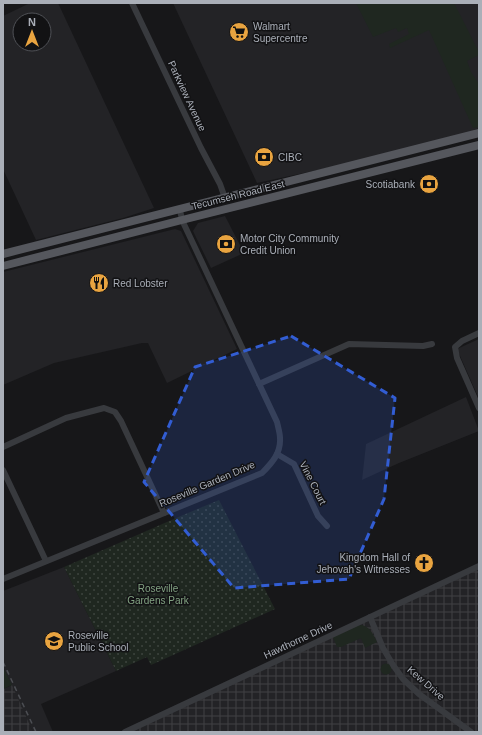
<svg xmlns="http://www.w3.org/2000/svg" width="482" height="735" font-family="Helvetica,sans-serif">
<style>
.built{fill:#232326;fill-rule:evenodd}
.industrial{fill:url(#industrial-grid)}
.grass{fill:#1f2720}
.park{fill:url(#park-dots)}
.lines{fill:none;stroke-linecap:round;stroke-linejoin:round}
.minor{stroke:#383a3e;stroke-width:6}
.major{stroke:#55575d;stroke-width:8}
.rail{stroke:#4c4e53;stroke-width:1.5;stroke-dasharray:5 4;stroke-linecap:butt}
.marked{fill:#325dd3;fill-opacity:0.2;stroke:#325dd3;stroke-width:3;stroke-dasharray:8 5;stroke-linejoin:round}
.labels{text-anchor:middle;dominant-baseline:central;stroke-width:3;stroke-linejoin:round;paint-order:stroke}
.poi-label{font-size:10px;fill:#aaafb8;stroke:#121214;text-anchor:start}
.street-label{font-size:10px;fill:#aaafb8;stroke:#121214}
.park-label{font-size:10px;fill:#82a282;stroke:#121214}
</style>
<defs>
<pattern id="industrial-grid" width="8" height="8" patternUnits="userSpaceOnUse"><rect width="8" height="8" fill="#232326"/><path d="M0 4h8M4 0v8" fill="none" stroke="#404043"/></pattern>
<pattern id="park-dots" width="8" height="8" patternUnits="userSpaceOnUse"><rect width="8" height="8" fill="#1f2720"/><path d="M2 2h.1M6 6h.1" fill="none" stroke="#3d443e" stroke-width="1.8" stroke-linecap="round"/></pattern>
</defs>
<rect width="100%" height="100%" fill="#171719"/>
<g class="built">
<path d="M 30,3 L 58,3 L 154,208 L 123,218 L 36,240 L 3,169 L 3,16 ZM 20,20 L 44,20 L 44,44 L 20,44 Z"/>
<path d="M 173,3 L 479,3 L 479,128 L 474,130 L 477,136 L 257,183 Z"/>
<path d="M 225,216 L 244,253 L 211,268 L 193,231 L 198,223 Z"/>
<path d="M 175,229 L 181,231 L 237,349 L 167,383 L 148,343 L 142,343 L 54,363 L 3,385 L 3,272 Z"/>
<path d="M 479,339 L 479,399 L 457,349 Z"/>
<path d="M 466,397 L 479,431 L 399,463 L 362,480 L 366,444 Z"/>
<path d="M 64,567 L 116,671 L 41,704 L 53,732 L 33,732 L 3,667 L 3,591 Z"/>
</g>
<g class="industrial">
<path d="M 479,566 L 479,732 L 125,732 Z"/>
<path d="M 12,685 L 33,732 L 3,732 L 3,689 Z"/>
</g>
<g class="grass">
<path d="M 356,3 L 454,3 L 479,52 L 479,55 L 467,61 L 471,72 L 479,84 L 479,127 L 473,128 L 429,30 L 390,48 L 389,44 L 409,34 L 407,28 L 398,32 L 396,28 L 373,37 Z"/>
<path d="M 362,625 C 371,628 373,634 377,642 L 365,648 L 361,638 L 341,647 L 337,647 L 333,637 L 357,626 Z"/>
<circle cx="386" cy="669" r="5.5"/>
<path d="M 3,667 L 12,685 L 3,689 Z"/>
</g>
<path class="park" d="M 219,500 L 275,609 L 151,665 L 147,657 L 116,671 L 64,567 L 176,518 Z"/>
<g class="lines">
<g class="minor">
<path d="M 132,3 L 201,148 L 220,184 L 225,198"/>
<path d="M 479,333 L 462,341 L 455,347 L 457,358 L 479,408"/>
<path d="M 259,384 L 349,344 L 423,346 L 432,344"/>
<path d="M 3,447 L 66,418 L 104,408 L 115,412 L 121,421 L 164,513"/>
<path d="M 277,454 L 294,464 L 318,516 L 327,526"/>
<path d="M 3,470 L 46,561"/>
<path d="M 3,579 L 262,473 C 272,463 281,453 280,438 C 280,433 278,427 277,422 L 182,220 L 180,210"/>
<path d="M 370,617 L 383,648 L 393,665 L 403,679 L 419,694 L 471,732"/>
<path d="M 125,732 L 479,566"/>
</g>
<g class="major">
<path d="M 3,254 L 479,133"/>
<path d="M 3,266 L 182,220 L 479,145"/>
</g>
<path class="rail" d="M 3,662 L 36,732"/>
</g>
<path class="marked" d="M 291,336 L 395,398 L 384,499 L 349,579 L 234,588 L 144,482 L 195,367 Z"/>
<defs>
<g id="supermarket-disc" transform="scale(1)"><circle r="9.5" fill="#e9a440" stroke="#121214"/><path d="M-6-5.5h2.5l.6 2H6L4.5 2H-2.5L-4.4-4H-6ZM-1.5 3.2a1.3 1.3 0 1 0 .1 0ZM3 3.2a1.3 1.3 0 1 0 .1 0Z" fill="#111"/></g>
<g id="bank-disc" transform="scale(1)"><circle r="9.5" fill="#e9a440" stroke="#121214"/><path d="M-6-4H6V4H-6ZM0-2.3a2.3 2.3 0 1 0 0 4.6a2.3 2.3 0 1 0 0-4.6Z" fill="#111"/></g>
<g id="restaurant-disc" transform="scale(1)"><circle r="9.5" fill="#e9a440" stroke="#121214"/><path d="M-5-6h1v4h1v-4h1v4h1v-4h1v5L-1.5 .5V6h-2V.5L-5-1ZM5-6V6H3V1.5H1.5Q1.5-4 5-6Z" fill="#111"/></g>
<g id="church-disc" transform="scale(1)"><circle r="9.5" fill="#e9a440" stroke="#121214"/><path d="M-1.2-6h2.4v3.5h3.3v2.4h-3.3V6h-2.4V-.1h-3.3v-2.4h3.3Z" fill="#111"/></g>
<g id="school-disc" transform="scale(1)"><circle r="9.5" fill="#e9a440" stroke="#121214"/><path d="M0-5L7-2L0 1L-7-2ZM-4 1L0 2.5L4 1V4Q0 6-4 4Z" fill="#111"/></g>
</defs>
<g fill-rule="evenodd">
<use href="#supermarket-disc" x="239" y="32"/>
<use href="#bank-disc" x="264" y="157"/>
<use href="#bank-disc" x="429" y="184"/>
<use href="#bank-disc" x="226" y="244"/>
<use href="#restaurant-disc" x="99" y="283"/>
<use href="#church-disc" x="424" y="563"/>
<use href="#school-disc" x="54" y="641"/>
</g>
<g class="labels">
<g class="poi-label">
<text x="253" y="26">Walmart<tspan x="253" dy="12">Supercentre</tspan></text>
<text x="278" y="157">CIBC</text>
<text x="415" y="184" text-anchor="end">Scotiabank</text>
<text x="240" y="238">Motor City Community<tspan x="240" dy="12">Credit Union</tspan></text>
<text x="113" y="283">Red Lobster</text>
<text x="410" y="557" text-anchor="end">Kingdom Hall of<tspan x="410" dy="12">Jehovah's Witnesses</tspan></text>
<text x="68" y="635">Roseville<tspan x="68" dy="12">Public School</tspan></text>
</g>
<g class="street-label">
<text transform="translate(187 96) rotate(65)">Parkview Avenue</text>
<text transform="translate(238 195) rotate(-14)">Tecumseh Road East</text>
<text transform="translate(313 483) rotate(63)">Vine Court</text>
<text transform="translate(207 484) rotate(-23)">Roseville Garden Drive</text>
<text transform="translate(298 640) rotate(-25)">Hawthorne Drive</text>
<text transform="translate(426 683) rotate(41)">Kew Drive</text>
</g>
<g class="park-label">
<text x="158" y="588">Roseville<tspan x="158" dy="12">Gardens Park</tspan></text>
</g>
</g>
<rect width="482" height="735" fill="none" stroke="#aaafb8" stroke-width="8"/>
<g transform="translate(32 32)"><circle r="19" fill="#121214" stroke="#4f5156"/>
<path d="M0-3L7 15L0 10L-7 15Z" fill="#e9a440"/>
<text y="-6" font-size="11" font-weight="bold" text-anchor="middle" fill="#aaafb8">N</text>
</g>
</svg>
